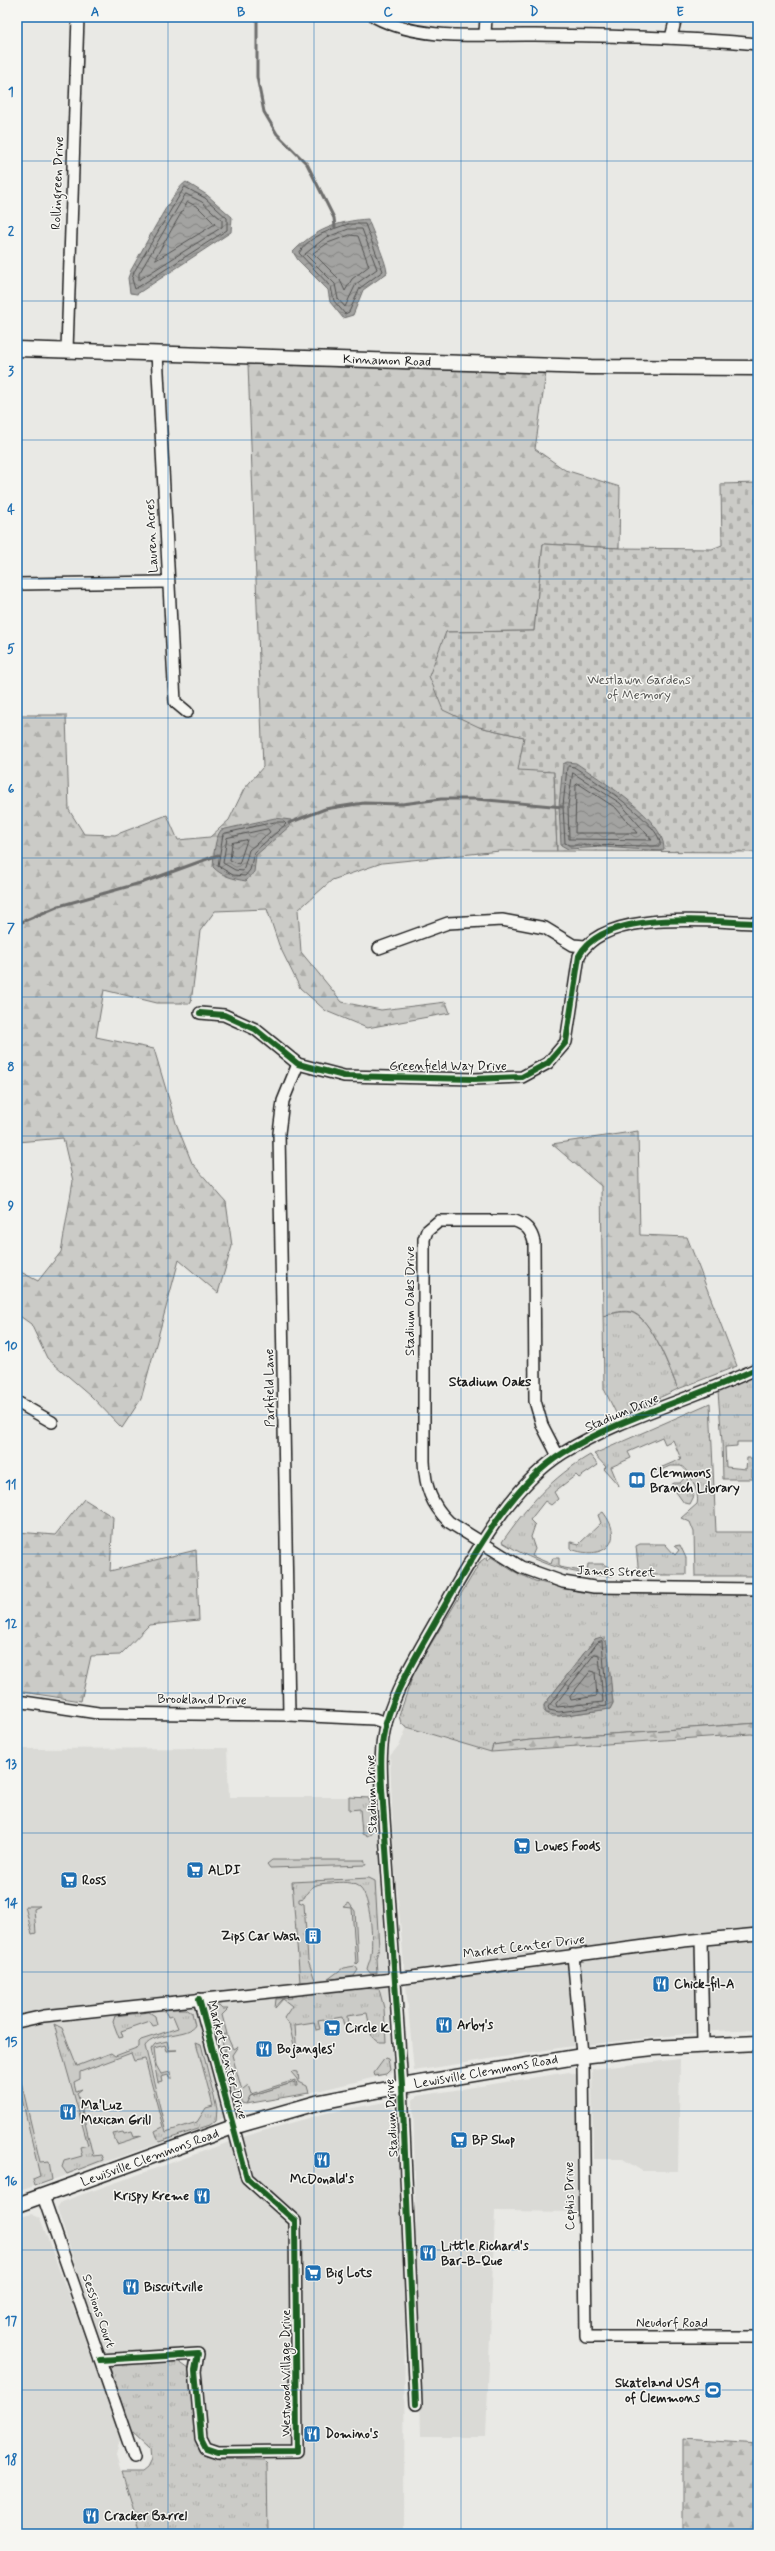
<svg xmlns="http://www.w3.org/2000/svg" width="775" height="2551" font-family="Mynerve,sans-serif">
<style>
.built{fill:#dadad6}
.grass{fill:url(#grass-tufts);stroke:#747472;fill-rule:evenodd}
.forest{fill:url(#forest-firs);stroke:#747472}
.cemetery{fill:url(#cemetery-stones);stroke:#747472}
.garden{fill:#cbcbc7;stroke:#747472}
.water{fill:url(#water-waves);stroke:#6d6d6c}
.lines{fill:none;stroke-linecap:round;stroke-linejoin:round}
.shore{stroke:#525251;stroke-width:1}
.stream{stroke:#6d6d6c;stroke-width:3}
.minor-casing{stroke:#1c1c1c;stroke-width:14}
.major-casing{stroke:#1c1c1c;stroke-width:17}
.minor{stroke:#f6f6f2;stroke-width:11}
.major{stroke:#f6f6f2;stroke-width:14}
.cycleway-casing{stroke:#f6f6f2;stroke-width:8}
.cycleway{stroke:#1b5e20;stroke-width:6}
.grid{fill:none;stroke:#1f6fb2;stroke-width:1;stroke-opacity:0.55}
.labels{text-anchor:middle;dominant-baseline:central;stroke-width:3;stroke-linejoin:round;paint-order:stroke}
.street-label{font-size:13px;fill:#1c1c1c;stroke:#f6f6f2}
.park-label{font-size:13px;fill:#51514f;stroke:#f6f6f2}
.poi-label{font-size:13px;font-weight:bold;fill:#1c1c1c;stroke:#f6f6f2;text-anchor:start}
.neighbourhood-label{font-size:14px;font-weight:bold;fill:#1c1c1c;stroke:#f6f6f2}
.neatline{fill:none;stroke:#1f6fb2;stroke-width:1.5}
.grid-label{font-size:13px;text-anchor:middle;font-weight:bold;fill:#1f6fb2}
</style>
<defs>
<pattern id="grass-tufts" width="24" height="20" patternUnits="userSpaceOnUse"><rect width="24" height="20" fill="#cbcbc7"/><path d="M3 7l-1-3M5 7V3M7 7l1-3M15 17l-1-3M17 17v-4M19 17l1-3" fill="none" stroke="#aeaeaa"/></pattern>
<pattern id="forest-firs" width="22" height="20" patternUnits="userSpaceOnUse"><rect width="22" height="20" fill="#cbcbc7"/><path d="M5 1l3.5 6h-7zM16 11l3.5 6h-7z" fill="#aeaeaa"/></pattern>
<pattern id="cemetery-stones" width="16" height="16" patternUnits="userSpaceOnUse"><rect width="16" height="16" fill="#cbcbc7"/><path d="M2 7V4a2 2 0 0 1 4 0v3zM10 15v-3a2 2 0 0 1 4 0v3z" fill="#aeaeaa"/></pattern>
<pattern id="water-waves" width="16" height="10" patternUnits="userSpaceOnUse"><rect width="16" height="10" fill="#a3a3a1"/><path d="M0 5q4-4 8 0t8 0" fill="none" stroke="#848482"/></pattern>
</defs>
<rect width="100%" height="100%" fill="#e9e9e5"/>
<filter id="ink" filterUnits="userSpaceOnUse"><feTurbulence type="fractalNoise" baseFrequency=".025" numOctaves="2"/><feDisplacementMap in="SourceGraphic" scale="8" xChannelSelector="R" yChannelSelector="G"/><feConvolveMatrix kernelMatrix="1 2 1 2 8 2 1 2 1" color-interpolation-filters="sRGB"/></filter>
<g filter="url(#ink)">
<g class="built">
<path d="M 407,1727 L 491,1752 L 616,1742 L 751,1734 L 758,1735 L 758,2029 L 715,2031 L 565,2047 L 414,2071 L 394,1857 L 390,1756 L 400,1744 Z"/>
<path d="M 227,1748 L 229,1797 L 375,1797 L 393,2073 L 300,2095 L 248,2102 L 210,2126 L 17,2192 L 17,1749 Z"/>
<path d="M 680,2059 L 678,2171 L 642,2171 L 623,2159 L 593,2159 L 592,2069 Z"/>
<path d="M 569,2072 L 577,2075 L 580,2084 L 579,2212 L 495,2211 L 486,2437 L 421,2437 L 413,2100 L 417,2096 Z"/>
<path d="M 386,2102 L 393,2105 L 405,2252 L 404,2534 L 268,2534 L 267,2463 L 264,2460 L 219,2459 L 205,2452 L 189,2369 L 195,2349 L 111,2353 L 103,2350 L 57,2208 L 61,2202 L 252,2134 L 326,2113 Z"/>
<path d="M 31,2214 L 40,2218 L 98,2374 L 120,2439 L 116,2456 L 140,2534 L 17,2534 L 17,2218 Z"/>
</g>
<g class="grass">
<path d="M 619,1312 C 624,1312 631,1311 635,1314 C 654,1324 669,1369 678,1389 L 618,1417 L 604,1389 L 603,1316 Z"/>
<path d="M 758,1373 L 758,1442 L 737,1442 L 737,1446 L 725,1447 L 726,1467 L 746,1469 L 747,1458 L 752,1458 L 752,1477 L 758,1479 L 723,1479 L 722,1441 L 718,1392 Z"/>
<path d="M 710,1403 L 716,1532 L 758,1532 L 758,1576 L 695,1576 L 694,1532 L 690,1522 L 681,1518 L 697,1504 C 700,1494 690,1471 681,1466 L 670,1466 L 654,1473 L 653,1471 L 681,1459 L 673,1440 L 665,1444 L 662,1437 L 628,1452 L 631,1458 L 611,1467 L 619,1486 L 604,1469 L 606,1467 L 594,1454 Z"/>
<path d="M 590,1455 L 598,1465 L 579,1478 L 576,1475 L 554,1492 L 558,1499 L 551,1505 L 545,1501 L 530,1520 L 535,1525 L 531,1537 L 535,1549 L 532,1556 L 551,1564 L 553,1558 L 559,1558 L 559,1567 L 587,1572 L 588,1564 L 603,1564 L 612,1569 L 613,1576 C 570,1575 538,1564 502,1542 C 527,1506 552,1477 590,1455 Z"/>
<path d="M 686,1476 L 694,1496 L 690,1504 L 684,1503 L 671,1485 L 674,1483 L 680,1483 Z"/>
<path d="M 603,1512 C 627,1543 602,1561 571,1549 L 571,1542 L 579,1544 L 601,1523 L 598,1515 Z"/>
<path d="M 640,1544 L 665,1544 L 675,1555 L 679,1550 L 674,1546 L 680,1545 L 686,1558 L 686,1575 L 639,1575 L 636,1546 Z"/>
<path d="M 488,1556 L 486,1560 L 488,1561 L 491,1557 L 513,1571 L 535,1581 L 581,1592 L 758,1594 L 758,1723 L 530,1740 L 493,1745 L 491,1752 L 407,1727 L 401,1723 L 399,1716 L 414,1672 L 481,1561 ZM 605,1638 L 613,1703 L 610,1709 L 559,1716 L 551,1716 L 544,1711 L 544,1705 L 595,1639 Z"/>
<path d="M 349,1797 L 369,1798 L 371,1834 L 367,1836 L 362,1834 L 360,1809 L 349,1810 Z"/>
<path d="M 369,1878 L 375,1881 L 379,1948 L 376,1958 L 377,1973 L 370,1973 L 367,1969 C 368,1964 371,1959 371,1954 C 373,1940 371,1898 360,1888 C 353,1881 340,1882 331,1883 C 317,1883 310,1886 304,1898 L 299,1899 L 299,1902 L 304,1904 L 308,1960 L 315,1980 L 313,1982 L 300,1982 L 292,1882 Z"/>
<path d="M 25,1906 L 40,1906 L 34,1909 L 36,1933 L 32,1934 Z"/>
<path d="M 358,1988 L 379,1989 L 384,2008 L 386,2042 L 379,2042 L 372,2037 L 367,2013 L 347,2016 L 348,2025 L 344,2026 L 342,2017 L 318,2021 L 320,2029 L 316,2030 L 314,2022 L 295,2025 L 297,2058 L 289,2024 L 284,2018 L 292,2006 L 283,1999 L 275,2008 L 276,1999 L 292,1998 L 291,1995 Z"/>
<path d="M 168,2009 L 186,2009 L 192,2013 L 195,2025 C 190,2037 154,2032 145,2046 L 166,2132 L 197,2122 L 206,2108 L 213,2106 L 196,2042 L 201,2044 L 217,2109 L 216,2120 L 210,2125 L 159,2142 L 155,2131 L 163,2127 L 145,2059 L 134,2061 L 131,2053 L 80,2072 L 80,2079 L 74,2082 L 76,2091 L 82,2089 L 77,2093 L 80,2102 L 86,2103 L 88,2106 L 82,2110 L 93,2156 L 101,2155 L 103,2160 L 67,2174 L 62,2167 L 64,2161 L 82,2156 L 80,2147 L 88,2145 L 54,2024 L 62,2028 L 77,2066 L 111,2053 L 115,2056 L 139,2047 L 139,2042 L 141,2040 L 178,2028 L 173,2016 L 168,2017 L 165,2011 Z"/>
<path d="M 149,2012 L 155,2016 L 157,2025 L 153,2026 L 150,2021 L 121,2031 L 123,2037 L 119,2038 L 113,2022 L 115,2016 Z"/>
<path d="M 167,2041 L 169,2050 L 177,2050 L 167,2051 L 165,2045 L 154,2048 L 156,2065 L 161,2074 L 171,2072 L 172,2078 L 169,2078 L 168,2075 L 161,2077 L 162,2081 L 158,2082 L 151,2049 L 155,2044 Z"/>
<path d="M 385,2058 L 388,2059 L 390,2070 L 386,2074 L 375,2076 L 374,2073 Z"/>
<path d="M 293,2071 L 298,2072 L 299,2082 L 307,2086 L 309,2093 L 246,2104 L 250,2096 L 295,2082 L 295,2086 L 298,2086 L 297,2079 L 291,2072 Z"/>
<path d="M 17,2077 L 20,2077 L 40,2162 L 49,2161 L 52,2180 L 35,2186 L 33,2179 L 40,2176 Z"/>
<path d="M 123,2132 L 124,2134 L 132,2132 L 134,2137 L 142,2136 L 117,2144 L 113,2134 Z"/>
<path d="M 175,2359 L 189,2369 L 205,2452 L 219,2459 L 264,2460 L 267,2463 L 268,2534 L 140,2534 L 122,2472 L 142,2472 L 147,2468 L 151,2460 L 150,2449 L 130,2430 L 110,2368 L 115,2363 Z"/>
</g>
<g class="forest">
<path d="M 248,364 L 546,373 L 535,449 L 565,470 L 620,487 L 619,548 L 543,544 L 534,631 L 446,632 L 479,727 L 524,737 L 554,772 L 557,851 L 500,851 L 382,863 L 332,880 L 298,910 L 301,952 L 342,1002 L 381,1010 L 446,1002 L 450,1013 L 367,1028 L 326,1011 L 300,988 L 279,945 L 267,909 L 215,911 L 200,931 L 191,1003 L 157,1003 L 104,990 L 96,1037 L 154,1049 L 176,1123 L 192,1163 L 226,1202 L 232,1246 L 218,1293 L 179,1260 L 141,1399 L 122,1428 L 90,1395 L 47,1358 L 31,1324 L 17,1314 L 17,1270 L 38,1281 L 61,1252 L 73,1181 L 63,1138 L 17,1142 L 17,715 L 66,715 L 69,810 L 84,834 L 115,835 L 167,815 L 178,840 L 210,837 L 229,820 L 244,789 L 263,767 Z"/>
<path d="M 638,1131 L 640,1235 L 687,1237 L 737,1366 L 678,1389 C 670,1370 653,1322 634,1313 C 625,1309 612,1313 603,1316 L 601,1186 L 552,1144 Z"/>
<path d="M 84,1499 L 113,1517 L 110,1571 L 196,1550 L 199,1620 L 149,1625 L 120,1655 L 91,1656 L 81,1701 L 17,1691 L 17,1532 L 55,1535 Z"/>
<path d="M 758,1723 L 758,1735 L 751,1734 L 491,1752 L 493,1745 L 530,1740 Z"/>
<path d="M 683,2439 L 758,2444 L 758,2534 L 683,2534 Z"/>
</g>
<path class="cemetery" d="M 758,483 L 758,852 L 557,851 L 554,772 L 518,770 L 524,737 L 479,727 L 443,710 L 429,676 L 446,632 L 534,631 L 543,544 L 619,548 L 712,549 L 722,545 L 721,484 Z"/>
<g class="garden">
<path d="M 272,1860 L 364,1860 L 366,1865 L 270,1868 L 267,1864 Z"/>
<path d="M 349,1903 L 355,1911 L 358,1962 L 356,1964 L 352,1908 L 343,1907 Z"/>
<path d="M 355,1966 L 358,1970 L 354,1976 L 327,1980 L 343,1968 Z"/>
<path d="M 219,2006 L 222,2009 L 228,2009 L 222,2015 L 227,2034 L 221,2035 L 214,2008 Z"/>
<path d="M 227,2036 L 233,2049 L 238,2046 L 232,2055 L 241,2087 L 243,2089 L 248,2085 L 251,2094 L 295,2080 L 295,2082 L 250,2096 L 246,2104 L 242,2103 L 235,2092 L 221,2037 Z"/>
</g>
<g class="water">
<path d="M 186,182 L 207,195 L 232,217 L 231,232 L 137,294 L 130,293 L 128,278 L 131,270 C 140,255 174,188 186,182 Z"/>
<path d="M 368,219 C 372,231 387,263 387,273 L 363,290 L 353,315 L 343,318 L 330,302 L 328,290 L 298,260 L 293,252 C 314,230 338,221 368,219 Z"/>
<path d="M 567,762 L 576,763 C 599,779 665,819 664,849 L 660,851 L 603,847 L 568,849 L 561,845 L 559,806 L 563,764 Z"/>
<path d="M 275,818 L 291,820 L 290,826 L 256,855 L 254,872 L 246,881 C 234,879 221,876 213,867 C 214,855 214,840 221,830 Z"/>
<path d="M 601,1637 L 607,1644 L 613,1703 L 610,1709 L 559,1716 L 546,1713 L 544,1705 L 595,1639 Z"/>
</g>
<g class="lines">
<g class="shore">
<path d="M 185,187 L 205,198 L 227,218 L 227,230 L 135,289 L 132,279 L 134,272 Z"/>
<path d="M 186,194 L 202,202 L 222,220 L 222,227 L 139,280 L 139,274 Z"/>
<path d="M 188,202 L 198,207 L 215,224 L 156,260 L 156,257 Z"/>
<path d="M 348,224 L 365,224 L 383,271 L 360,288 L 349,312 L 345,314 L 334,301 L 331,287 L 299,253 C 309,236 330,230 348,224 Z"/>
<path d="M 349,229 L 362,229 L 377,269 L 356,284 L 345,307 L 338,299 L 335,284 L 305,254 L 325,238 Z"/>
<path d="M 350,235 L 358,236 L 369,266 L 352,279 L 345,291 L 340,280 L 313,253 L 328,243 Z"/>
<path d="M 569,766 L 574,767 C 591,778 664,825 660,846 L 569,845 L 565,843 L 563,806 L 567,768 Z"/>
<path d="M 573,773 L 620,803 L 652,840 L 569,839 L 568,806 Z"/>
<path d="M 579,784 L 616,808 L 637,833 L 575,833 L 576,785 Z"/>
<path d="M 275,822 L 284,822 L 286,824 L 254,852 L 250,870 L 245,876 L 233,875 L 218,866 L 223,834 Z"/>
<path d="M 268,829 L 270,832 L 249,850 L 243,871 L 235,870 L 223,863 L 227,838 Z"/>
<path d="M 247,840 L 239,864 L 230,860 L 232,843 Z"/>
<path d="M 602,1641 L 607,1706 L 559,1712 L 549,1710 L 548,1707 L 598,1642 Z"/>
<path d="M 595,1654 L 599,1655 L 603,1702 L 557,1707 L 556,1704 Z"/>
<path d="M 591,1671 L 595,1672 L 597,1696 L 571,1700 L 570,1697 Z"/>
</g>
<g class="stream">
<path d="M 257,17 L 257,77 L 264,112 L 277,134 L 307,164 L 334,218 L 335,227"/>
<path d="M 289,823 L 325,809 L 364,803 L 402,804 L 441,799 L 476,799 L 563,807"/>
<path d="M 17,924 L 59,906 L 144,882 L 218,855"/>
</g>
<g class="minor-casing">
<g id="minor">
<path d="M 375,17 C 422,42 483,34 534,35 C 608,36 683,37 758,44"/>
<path d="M 485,34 L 486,17"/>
<path d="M 671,38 L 676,17"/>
<path d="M 67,350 L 78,17"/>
<path d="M 157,353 L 175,702 L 187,712"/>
<path d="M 17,584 L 168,582"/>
<path d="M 379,948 L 448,923 L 502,920 L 545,928 L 573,945 L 585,946"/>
<path d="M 200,1013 L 224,1015 L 255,1029 L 298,1064 L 344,1076 L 474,1079 L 522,1077 L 548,1063 L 566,1042 L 579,956 C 604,908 711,922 758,923"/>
<path d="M 17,1402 L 52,1422"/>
<path d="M 558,1456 L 542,1425 L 535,1401 L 534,1242 C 531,1230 526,1225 515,1221 L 439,1221 L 427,1231 L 424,1239 L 424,1461 C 425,1487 431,1504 449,1522 L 521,1567 L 563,1582 L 594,1587 L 758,1589"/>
<path d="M 17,1701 L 98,1713 L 289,1715 L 374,1719 L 386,1723"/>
<path d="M 289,1715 L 279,1133 L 283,1101 L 298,1064"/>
<path d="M 701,1939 L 703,2045"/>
<path d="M 573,1955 L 583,2065 L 586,2337 L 758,2337"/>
<path d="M 17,2022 L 44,2016 L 412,1977 L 683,1941 L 758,1934"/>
<path d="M 43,2196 L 134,2458"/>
<path d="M 100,2360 L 198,2354 L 195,2370 L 201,2438 L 206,2448 L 218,2452 L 297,2451 L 295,2221 L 247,2178 L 199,1999"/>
<path d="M 416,2404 L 402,2086 L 382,1789 C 381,1767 380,1745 386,1723 C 397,1686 418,1653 437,1619 C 469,1564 508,1487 563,1453 C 623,1416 694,1399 758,1368"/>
</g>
</g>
<g class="major-casing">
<g id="major">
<path d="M 17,349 L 591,367 L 758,368"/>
<path d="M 17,2205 L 233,2127 L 320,2102 L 402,2086 L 582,2056 L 653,2048 L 758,2043"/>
</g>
</g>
<use href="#minor" class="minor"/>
<use href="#major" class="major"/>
<g class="cycleway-casing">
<g id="cycleway">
<path d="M 200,1013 L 224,1015 L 255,1029 L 298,1064 L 344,1076 L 474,1079 L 522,1077 L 548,1063 L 566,1042 L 579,956 C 604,908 711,922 758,923"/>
<path d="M 100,2360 L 198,2354 L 195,2370 L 201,2438 L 206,2448 L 218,2452 L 297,2451 L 295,2221 L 247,2178 L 199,1999"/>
<path d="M 416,2404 L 402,2086 L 382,1789 C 381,1767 380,1745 386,1723 C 397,1686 418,1653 437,1619 C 469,1564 508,1487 563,1453 C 623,1416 694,1399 758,1368"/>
</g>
</g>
<use href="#cycleway" class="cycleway"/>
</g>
</g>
<path class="grid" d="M 168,17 L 168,2534M 314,17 L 314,2534M 461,17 L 461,2534M 607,17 L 607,2534M 17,161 L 758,161M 17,301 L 758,301M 17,440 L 758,440M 17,579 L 758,579M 17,718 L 758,718M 17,858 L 758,858M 17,997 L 758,997M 17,1136 L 758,1136M 17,1276 L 758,1276M 17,1415 L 758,1415M 17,1554 L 758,1554M 17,1693 L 758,1693M 17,1833 L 758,1833M 17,1972 L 758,1972M 17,2111 L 758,2111M 17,2250 L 758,2250M 17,2390 L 758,2390"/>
<defs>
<g id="library-square" transform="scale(0.9)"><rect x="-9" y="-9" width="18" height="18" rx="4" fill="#1f6fb2" stroke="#f6f6f2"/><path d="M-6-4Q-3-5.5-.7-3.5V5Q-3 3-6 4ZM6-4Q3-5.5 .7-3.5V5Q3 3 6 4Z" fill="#fff"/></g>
<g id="supermarket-square" transform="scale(0.9)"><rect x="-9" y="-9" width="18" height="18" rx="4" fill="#1f6fb2" stroke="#f6f6f2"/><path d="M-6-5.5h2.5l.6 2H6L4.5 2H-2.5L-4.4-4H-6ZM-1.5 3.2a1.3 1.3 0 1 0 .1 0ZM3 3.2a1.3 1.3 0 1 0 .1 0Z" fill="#fff"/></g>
<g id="building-square" transform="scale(0.9)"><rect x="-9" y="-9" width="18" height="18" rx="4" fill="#1f6fb2" stroke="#f6f6f2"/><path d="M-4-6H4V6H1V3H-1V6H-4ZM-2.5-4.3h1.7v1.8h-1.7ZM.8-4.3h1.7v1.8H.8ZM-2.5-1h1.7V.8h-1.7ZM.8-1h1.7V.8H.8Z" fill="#fff"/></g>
<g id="restaurant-square" transform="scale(0.9)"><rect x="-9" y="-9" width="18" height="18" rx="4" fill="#1f6fb2" stroke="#f6f6f2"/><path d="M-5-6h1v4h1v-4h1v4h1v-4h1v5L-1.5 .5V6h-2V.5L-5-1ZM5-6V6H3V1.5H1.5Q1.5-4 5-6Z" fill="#fff"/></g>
<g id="stadium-square" transform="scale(0.9)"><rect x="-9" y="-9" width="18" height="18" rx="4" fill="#1f6fb2" stroke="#f6f6f2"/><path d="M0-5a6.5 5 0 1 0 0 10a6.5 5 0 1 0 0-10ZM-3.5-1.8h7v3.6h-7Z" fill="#fff"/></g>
</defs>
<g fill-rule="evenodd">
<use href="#library-square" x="637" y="1480"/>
<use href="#supermarket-square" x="522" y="1846"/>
<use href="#supermarket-square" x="195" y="1870"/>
<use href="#supermarket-square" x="69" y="1880"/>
<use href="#building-square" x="313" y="1936"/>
<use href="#restaurant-square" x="661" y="1984"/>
<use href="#restaurant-square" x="444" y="2025"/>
<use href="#supermarket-square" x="332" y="2028"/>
<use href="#restaurant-square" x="264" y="2049"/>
<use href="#restaurant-square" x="68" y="2112"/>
<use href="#supermarket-square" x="459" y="2140"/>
<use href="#restaurant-square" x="322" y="2160"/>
<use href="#restaurant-square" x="202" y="2196"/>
<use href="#restaurant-square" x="428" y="2253"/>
<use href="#supermarket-square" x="313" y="2273"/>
<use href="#restaurant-square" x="131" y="2287"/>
<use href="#stadium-square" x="713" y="2390"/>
<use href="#restaurant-square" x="312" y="2434"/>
<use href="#restaurant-square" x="91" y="2516"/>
</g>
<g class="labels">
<g class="street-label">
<text transform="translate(58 183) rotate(-88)">Rollingreen Drive</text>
<text transform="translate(387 361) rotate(2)">Kinnamon Road</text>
<text transform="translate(152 536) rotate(-93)">Lauren Acres</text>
<text x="448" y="1066">Greenfield Way Drive</text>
<text transform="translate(410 1301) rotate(-90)">Stadium Oaks Drive</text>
<text transform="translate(270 1388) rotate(-91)">Parkfield Lane</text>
<text transform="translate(622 1413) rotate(-23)">Stadium Drive</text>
<text transform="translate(616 1572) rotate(2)">James Street</text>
<text transform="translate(202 1700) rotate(1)">Brookland Drive</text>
<text transform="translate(372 1794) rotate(-92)">Stadium Drive</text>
<text transform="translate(524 1947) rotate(-7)">Market Center Drive</text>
<text transform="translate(227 2060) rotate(75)">Market Center Drive</text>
<text transform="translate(486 2072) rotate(-10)">Lewisville Clemmons Road</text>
<text transform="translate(392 2118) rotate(-93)">Stadium Drive</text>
<text transform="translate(150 2158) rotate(-20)">Lewisville Clemmons Road</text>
<text transform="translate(570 2196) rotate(-91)">Cephis Drive</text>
<text transform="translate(98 2311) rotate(71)">Sessions Court</text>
<text x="672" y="2323">Neudorf Road</text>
<text transform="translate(286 2373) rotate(-90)">Westwood Village Drive</text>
</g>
<g class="park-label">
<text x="639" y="680">Westlawn Gardens<tspan x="639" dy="15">of Memory</tspan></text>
</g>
<g class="poi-label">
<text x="650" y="1473">Clemmons<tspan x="650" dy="15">Branch Library</tspan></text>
<text x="535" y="1846">Lowes Foods</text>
<text x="208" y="1870">ALDI</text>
<text x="82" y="1880">Ross</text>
<text x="300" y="1936" text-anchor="end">Zips Car Wash</text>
<text x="674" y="1984">Chick-fil-A</text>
<text x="457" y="2025">Arby's</text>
<text x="345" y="2028">Circle K</text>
<text x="277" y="2049">Bojangles'</text>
<text x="81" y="2105">Ma'Luz<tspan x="81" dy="15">Mexican Grill</tspan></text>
<text x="472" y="2140">BP Shop</text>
<text x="322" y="2179" text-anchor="middle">McDonald's</text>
<text x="189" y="2196" text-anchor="end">Krispy Kreme</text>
<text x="441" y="2246">Little Richard's<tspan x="441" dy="15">Bar-B-Que</tspan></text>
<text x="326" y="2273">Big Lots</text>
<text x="144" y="2287">Biscuitville</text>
<text x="700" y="2383" text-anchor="end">Skateland USA<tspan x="700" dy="15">of Clemmons</tspan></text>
<text x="325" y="2434">Domino's</text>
<text x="104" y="2516">Cracker Barrel</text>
</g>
<g class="neighbourhood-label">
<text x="490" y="1382">Stadium Oaks</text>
</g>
</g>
<rect width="775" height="2551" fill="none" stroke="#f6f6f2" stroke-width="44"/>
<rect x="22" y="22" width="731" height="2507" class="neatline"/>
<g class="grid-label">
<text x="95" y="16">A</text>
<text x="241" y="16">B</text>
<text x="388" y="16">C</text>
<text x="534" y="16">D</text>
<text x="680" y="16">E</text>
<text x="11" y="96">1</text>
<text x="11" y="235">2</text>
<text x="11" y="375">3</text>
<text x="11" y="514">4</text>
<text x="11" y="653">5</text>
<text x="11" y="793">6</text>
<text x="11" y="932">7</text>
<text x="11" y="1071">8</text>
<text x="11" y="1210">9</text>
<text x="11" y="1350">10</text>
<text x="11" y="1489">11</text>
<text x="11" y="1628">12</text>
<text x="11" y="1768">13</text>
<text x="11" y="1907">14</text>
<text x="11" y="2046">15</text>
<text x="11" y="2185">16</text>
<text x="11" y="2325">17</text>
<text x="11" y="2464">18</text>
</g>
</svg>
